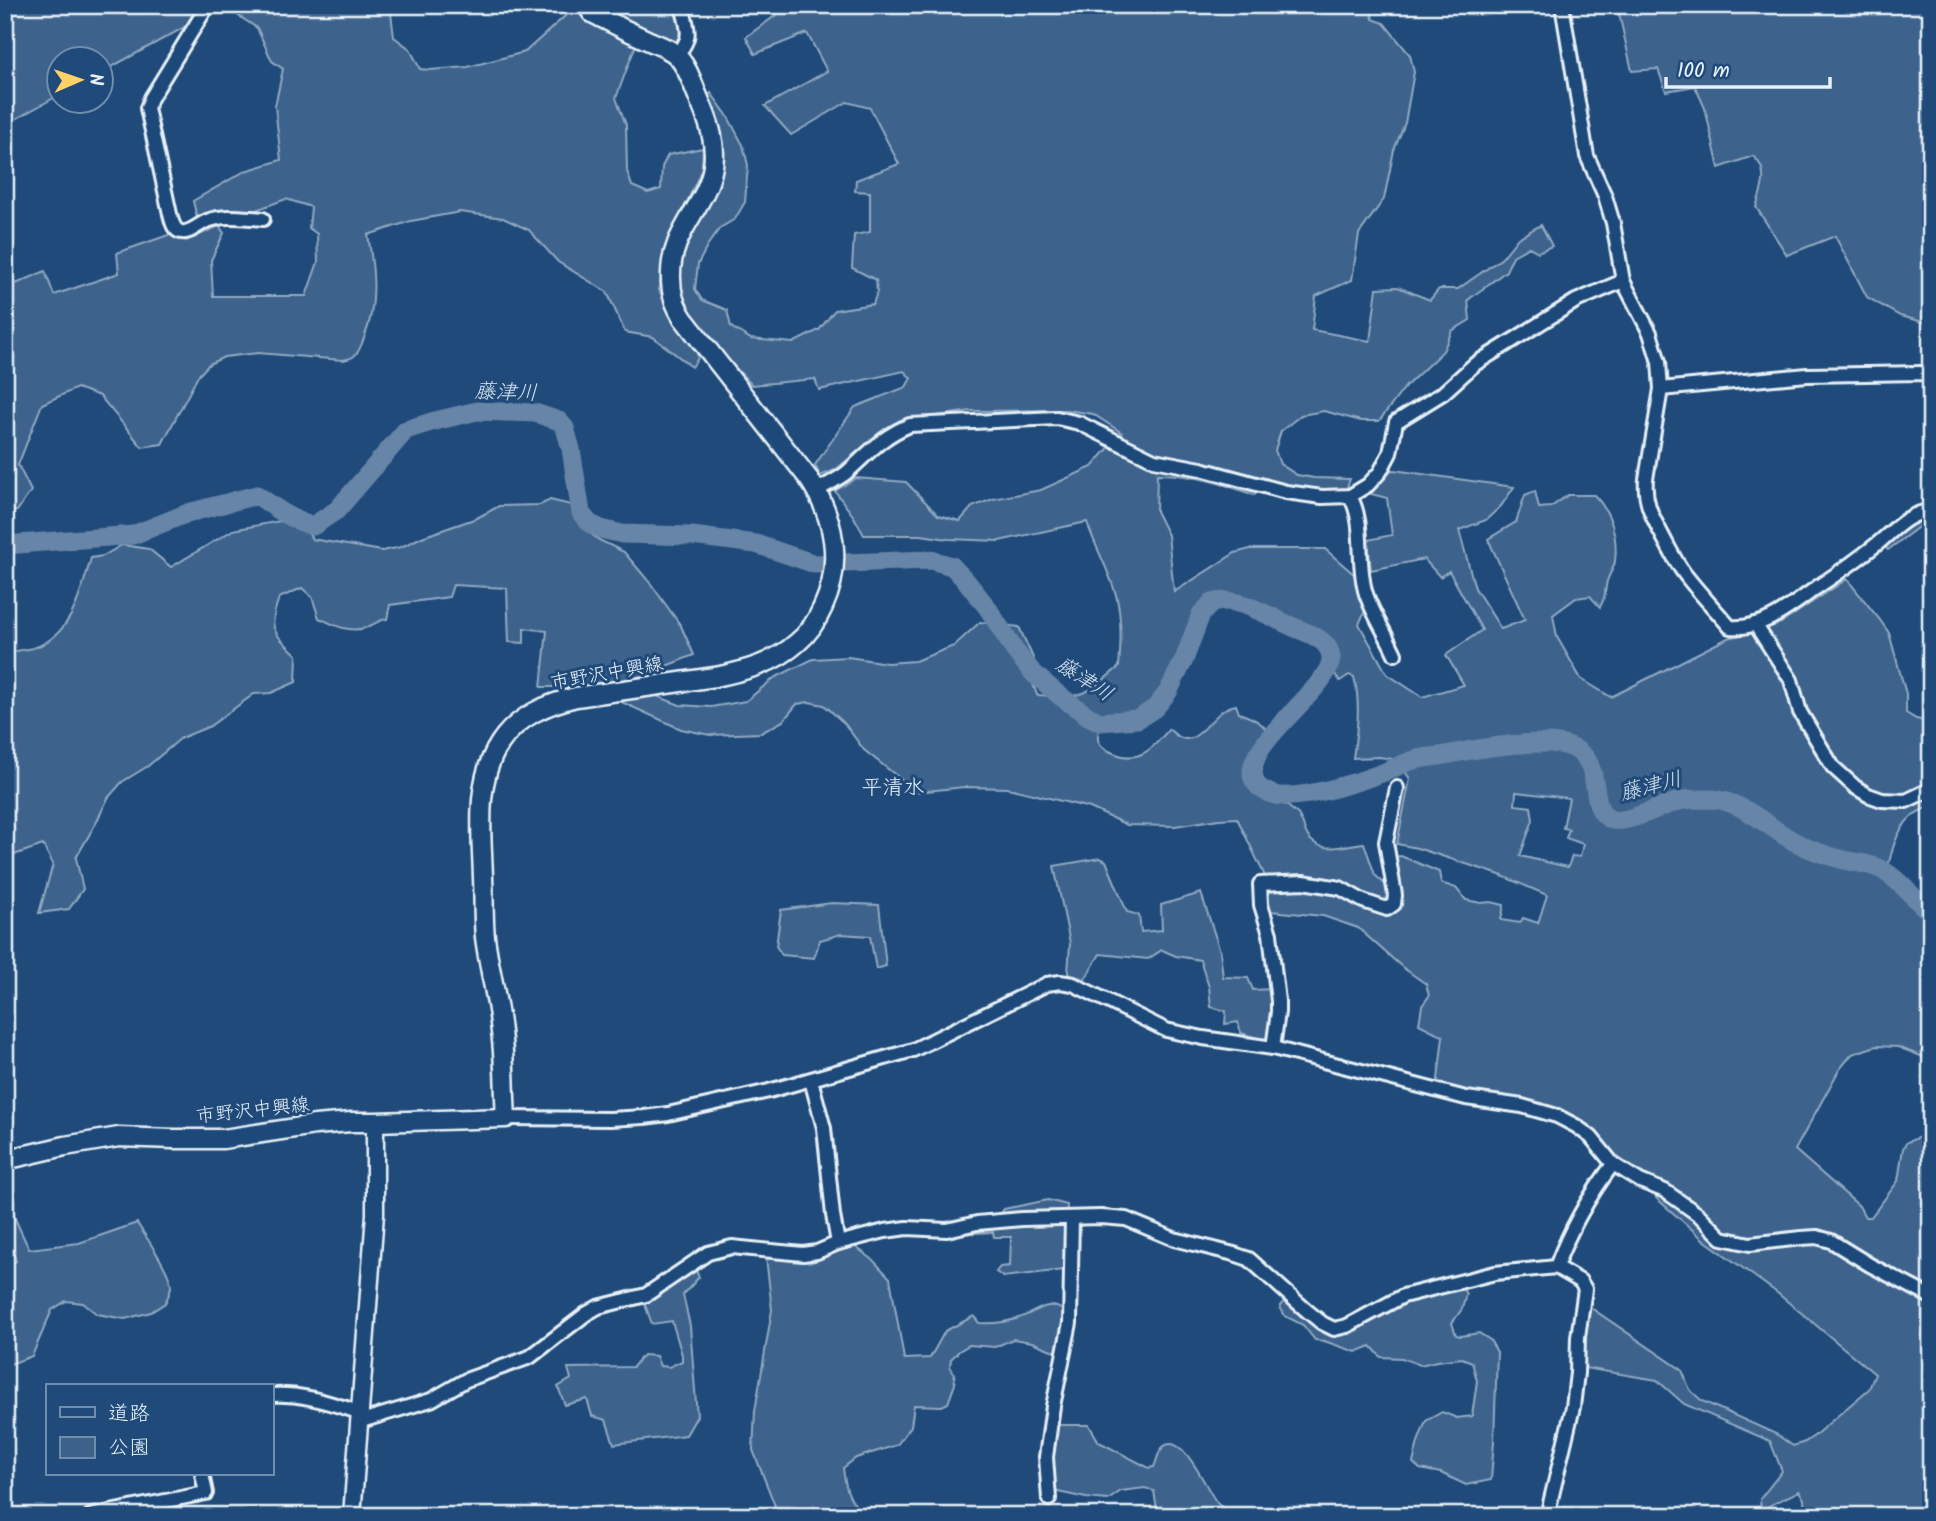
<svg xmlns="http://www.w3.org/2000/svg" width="1936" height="1521" font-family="Kalam,'Klee One',sans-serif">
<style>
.green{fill:#3c628c;stroke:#92aac2;stroke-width:2;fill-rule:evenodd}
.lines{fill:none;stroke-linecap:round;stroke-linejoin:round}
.river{stroke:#6685a7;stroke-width:19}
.minor-casing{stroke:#e8f1f8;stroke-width:18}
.tertiary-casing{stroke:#e8f1f8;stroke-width:21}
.secondary-casing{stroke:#e8f1f8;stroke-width:23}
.minor{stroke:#1f4a7a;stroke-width:12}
.tertiary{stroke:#1f4a7a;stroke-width:16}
.secondary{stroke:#1f4a7a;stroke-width:18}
.labels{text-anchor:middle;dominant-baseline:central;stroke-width:6;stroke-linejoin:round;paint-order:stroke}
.street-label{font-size:19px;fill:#e8f1f8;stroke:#1f4a7a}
.water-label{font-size:21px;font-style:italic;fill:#d4e1ec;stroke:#1f4a7a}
.neighbourhood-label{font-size:21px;fill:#e8f1f8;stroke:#1f4a7a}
</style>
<rect width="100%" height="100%" fill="#1f4a7a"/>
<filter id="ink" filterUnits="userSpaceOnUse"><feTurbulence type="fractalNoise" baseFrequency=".0143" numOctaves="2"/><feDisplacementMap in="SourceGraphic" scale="14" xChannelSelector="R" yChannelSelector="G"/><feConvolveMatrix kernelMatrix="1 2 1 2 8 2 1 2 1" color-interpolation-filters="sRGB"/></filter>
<g filter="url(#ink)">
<g class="green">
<path d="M 5,5 L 199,5 L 185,27 L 102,72 L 102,60 L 60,60 L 59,95 L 5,125 Z"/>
<path d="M 222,5 L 390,5 L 394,37 L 410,49 L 420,69 L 430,70 L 468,67 L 525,52 L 575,7 L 581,15 L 597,5 L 676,5 L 682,32 L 674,44 L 637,29 L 635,47 L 616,98 L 626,125 L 627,171 L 632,186 L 648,193 L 661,189 L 662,167 L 668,155 L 703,148 L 702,169 L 663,255 L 659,289 L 667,310 L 696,348 L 698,358 L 692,367 L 653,337 L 625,332 L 607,292 L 558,262 L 529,230 L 503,218 L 460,212 L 411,221 L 368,235 C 374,270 378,304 364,338 C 362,344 359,353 353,357 C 350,359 346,359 343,360 L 258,353 L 224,357 L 209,364 L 198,376 L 162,444 L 142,447 L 100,396 L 77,388 L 42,404 L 18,465 L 31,491 L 17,511 L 5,512 L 5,271 L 16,284 L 45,271 L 54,295 L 119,273 L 117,253 L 171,234 L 186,241 L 219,226 L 224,233 L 211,260 L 213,296 L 306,296 L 318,262 L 317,234 L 309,228 L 311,207 L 286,199 L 256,210 L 197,218 L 193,201 L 245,171 L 281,160 L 275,106 L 283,69 L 272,61 L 257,28 Z"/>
<path d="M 790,5 L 1370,5 L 1373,19 L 1384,23 L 1410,55 L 1414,72 L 1405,123 L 1394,150 L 1384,199 L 1359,234 L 1352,280 L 1316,296 L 1312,330 L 1370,341 L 1377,288 L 1398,287 L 1430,300 L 1439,289 L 1458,289 L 1502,258 L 1518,238 L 1541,225 L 1552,246 L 1538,252 L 1529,247 L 1513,256 L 1506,271 L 1468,300 L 1470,320 L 1452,331 L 1443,351 L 1406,386 L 1379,421 L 1361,421 L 1324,411 L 1301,415 L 1281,431 L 1275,450 L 1280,464 L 1297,475 L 1314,478 L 1350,479 L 1345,492 L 1320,494 L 1269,483 L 1254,495 C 1222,483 1191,474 1157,474 L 1156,511 L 1168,535 L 1174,592 L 1235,553 L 1250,549 L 1325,549 L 1356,576 L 1365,611 L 1359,624 L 1387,674 L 1422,697 L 1464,685 L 1446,655 L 1482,630 L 1449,571 L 1440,577 L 1424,559 L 1371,570 L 1368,540 L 1392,535 L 1387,498 L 1371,494 L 1388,471 L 1394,470 L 1514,487 L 1501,506 L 1486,520 L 1459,530 L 1475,588 L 1501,629 L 1525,620 L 1488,539 L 1516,522 L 1525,495 L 1535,491 L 1539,508 L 1551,507 L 1568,495 L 1594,495 C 1611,512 1618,536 1615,561 C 1614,568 1609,574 1607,581 C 1604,593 1607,595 1600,607 L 1590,596 L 1576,598 L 1553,615 L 1557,637 L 1581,679 L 1611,697 L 1728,638 L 1751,633 L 1781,623 L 1847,579 L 1880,620 L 1889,633 L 1906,694 L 1906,713 L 1916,719 L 1931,722 L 1931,806 C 1924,809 1916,812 1911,817 C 1894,832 1890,859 1885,880 L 1920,911 L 1931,916 L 1931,1060 L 1898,1047 L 1876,1046 L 1852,1054 L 1839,1070 L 1795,1150 L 1859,1206 L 1865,1217 L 1871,1217 L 1898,1181 L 1903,1148 L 1907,1142 L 1920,1137 L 1931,1126 L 1931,1516 L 1805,1516 L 1804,1499 L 1799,1491 L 1761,1510 L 1760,1499 L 1782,1471 L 1770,1441 L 1684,1404 L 1657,1380 L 1584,1368 L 1581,1338 L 1588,1306 L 1682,1370 L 1690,1390 L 1702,1401 L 1776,1434 L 1793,1446 L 1805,1442 L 1814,1436 L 1869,1389 L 1875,1374 L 1776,1292 L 1704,1240 L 1656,1198 L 1661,1183 L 1626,1165 L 1567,1112 L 1542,1103 L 1437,1088 L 1443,1036 L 1419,1024 L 1422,1006 L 1429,996 L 1426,984 L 1402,967 L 1358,928 L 1323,916 L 1271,911 L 1264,874 L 1237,818 L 1219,819 L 1175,826 L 1127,825 L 1090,808 L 1008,788 L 964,787 L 917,792 L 864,750 L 844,723 L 824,705 L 809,702 L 797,704 L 783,721 L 761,733 L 710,735 L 681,729 L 617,700 L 654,695 L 680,705 L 711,707 L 746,701 L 774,678 L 813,659 L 848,657 L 887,663 L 915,661 L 954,646 L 980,622 L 1019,627 L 1034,660 L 1033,684 L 1037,695 C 1083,699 1084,696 1119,667 C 1121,645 1122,617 1116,595 C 1109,570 1095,547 1087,522 L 999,541 L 948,539 L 921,535 L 864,535 L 854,517 L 835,491 L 856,478 L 906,482 L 938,515 L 960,521 L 972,507 L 993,499 L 1041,490 L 1092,467 L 1122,433 L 1093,414 L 1067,410 L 971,411 L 909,420 L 885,429 L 835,470 L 820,476 L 815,465 L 855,407 L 906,387 L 911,378 L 904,371 L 819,390 L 815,379 L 752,385 L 715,346 L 688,308 L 676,285 L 681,249 L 712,197 L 722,166 L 717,133 L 705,98 L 711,93 L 727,115 L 743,145 L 748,165 L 745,202 L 735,219 L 720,228 L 709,243 L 698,264 L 695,289 L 702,300 L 727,310 L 731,327 L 751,339 L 793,343 L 819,330 L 835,310 L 873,304 L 877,292 L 876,280 L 852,268 L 854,235 L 870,232 L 870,192 L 855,191 L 856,180 L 899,164 L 870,108 L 847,102 L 791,135 L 765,106 L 827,71 L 807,33 L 755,54 L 746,37 ZM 1235,599 C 1256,608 1317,627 1330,644 C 1336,653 1335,660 1332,670 L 1340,681 L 1349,675 L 1354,677 C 1361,703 1357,731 1353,758 L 1380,757 L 1397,760 L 1410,779 L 1397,844 L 1417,848 L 1500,875 L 1547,895 L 1538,923 L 1523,918 L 1520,923 L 1501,920 L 1504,905 L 1491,902 L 1481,903 L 1466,900 L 1456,888 L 1441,883 L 1439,872 L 1401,856 L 1395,857 L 1388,887 L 1375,875 L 1364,843 C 1350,844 1329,852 1316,844 C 1304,837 1305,826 1299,816 C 1297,812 1290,809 1287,805 C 1259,780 1253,776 1274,742 C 1264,723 1258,720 1239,713 L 1236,705 C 1232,706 1228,707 1225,709 C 1205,721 1194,756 1169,729 C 1152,749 1138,766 1109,751 C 1104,748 1100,746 1098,740 C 1097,732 1101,726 1101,718 C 1113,719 1128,720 1139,715 C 1169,702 1189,636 1202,607 L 1212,600 ZM 1516,792 L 1569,798 L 1563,828 L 1569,829 L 1566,838 L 1583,844 L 1580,857 L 1572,856 L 1568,867 L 1520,856 L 1533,820 L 1531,807 L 1515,805 Z"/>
<path d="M 1617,5 L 1931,5 L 1931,324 L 1900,316 L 1867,297 L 1835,236 L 1787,255 L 1756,207 C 1762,189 1770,170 1753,156 L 1719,168 L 1705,108 L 1695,86 L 1666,91 L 1658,69 L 1632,71 Z"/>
<path d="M 550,500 L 571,505 L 582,527 L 599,540 L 624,552 L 651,584 L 681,626 L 694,655 L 631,680 L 567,687 L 541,687 L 547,631 L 524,628 L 524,643 L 509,642 L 507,588 L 453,585 L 449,597 L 390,605 L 387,619 C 379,620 373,625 365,628 C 348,633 334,625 319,618 L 312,597 L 302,588 L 279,598 C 267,630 274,633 297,655 L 296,682 L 271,693 L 254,694 L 210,726 L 181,738 L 148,766 L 122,782 L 108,798 L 96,823 L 76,858 L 83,889 L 69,909 L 39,913 L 53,864 L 43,845 L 5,858 L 5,765 L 12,759 L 5,739 L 5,653 C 14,651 24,650 33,648 C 72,636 81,592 91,558 L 103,556 L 122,545 L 149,549 L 171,567 L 233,530 L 280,521 L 306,529 L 312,539 L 382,551 L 401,547 L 422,537 L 477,518 L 499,506 L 540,505 Z"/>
<path d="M 1931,514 L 1931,520 L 1929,519 L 1888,550 L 1883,545 L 1903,527 Z"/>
<path d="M 1100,858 L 1106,861 L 1127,912 L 1139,915 L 1141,932 L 1162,930 L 1161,905 L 1201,893 L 1220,951 L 1223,977 L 1248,978 L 1253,990 L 1272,989 L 1273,1014 L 1268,1041 L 1241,1033 L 1238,1022 L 1225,1024 L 1226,1011 L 1211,1007 L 1209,987 L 1200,960 L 1176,956 L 1162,950 L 1148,959 L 1100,954 L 1085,979 L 1068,974 L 1070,943 L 1054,866 Z"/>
<path d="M 832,903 L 879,905 L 886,966 L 876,969 L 870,936 L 841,934 L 820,940 L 814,958 L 782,955 L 776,946 L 781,910 Z"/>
<path d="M 5,1197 L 29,1249 L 79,1243 L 137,1223 C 146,1237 171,1272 171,1287 C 170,1292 167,1299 165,1303 L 151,1312 L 125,1319 L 97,1314 L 83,1303 L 66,1301 L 52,1310 L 32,1356 L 5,1366 L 5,1268 L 16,1261 L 5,1231 Z"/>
<path d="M 1048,1200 L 1067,1205 L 1063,1270 L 1003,1277 L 996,1272 L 1000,1267 L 1010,1266 L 1011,1237 L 994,1237 L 993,1232 L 961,1234 L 962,1230 L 994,1224 L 1004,1209 Z"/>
<path d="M 853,1245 L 872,1259 L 890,1278 L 904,1359 L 930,1358 L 945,1331 L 974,1316 L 979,1323 C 992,1324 1007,1322 1019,1318 C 1039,1312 1046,1297 1067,1313 L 1059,1353 L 1032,1342 L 1013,1339 L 995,1347 L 969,1345 L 959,1351 L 951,1359 L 950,1366 L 954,1374 L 955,1384 L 948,1403 L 942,1406 L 914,1405 L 911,1426 L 897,1445 L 856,1458 L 843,1468 C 846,1492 848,1497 864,1516 L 779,1516 L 753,1450 L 755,1411 L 772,1310 L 766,1257 L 812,1262 Z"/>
<path d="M 692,1268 L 696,1271 L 699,1277 L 683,1295 L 690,1326 L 697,1416 L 686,1435 L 614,1444 L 606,1420 L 592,1416 L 587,1399 L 565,1405 L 558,1387 L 571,1379 L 568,1368 L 633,1367 L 643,1355 L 656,1356 L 660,1366 L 669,1367 L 682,1361 L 682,1355 L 672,1321 L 652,1324 L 643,1299 Z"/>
<path d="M 1461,1286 L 1466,1294 L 1462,1309 L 1452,1323 L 1456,1335 L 1461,1336 L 1479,1333 L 1490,1340 L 1497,1352 L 1494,1441 L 1491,1480 L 1466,1485 L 1441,1473 L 1420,1469 L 1413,1463 L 1418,1442 L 1426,1421 L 1442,1412 L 1457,1418 L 1472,1416 L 1477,1381 L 1472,1362 L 1462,1358 L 1437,1361 L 1420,1365 L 1402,1358 L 1381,1357 L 1371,1346 L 1356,1352 L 1324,1341 L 1315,1340 L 1303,1325 L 1285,1316 L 1280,1307 L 1285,1301 L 1290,1301 L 1329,1331 L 1405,1300 Z"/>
<path d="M 1055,1425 L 1089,1425 L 1099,1442 L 1149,1468 L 1154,1467 C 1157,1461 1158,1451 1163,1447 C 1184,1429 1209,1497 1219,1505 C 1225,1510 1237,1513 1245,1516 L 1158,1516 L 1154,1491 L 1145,1488 L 1121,1491 L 1108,1500 L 1086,1498 L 1053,1491 L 1052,1458 Z"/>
</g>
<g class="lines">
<path class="river" d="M 5,545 L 133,535 L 188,513 L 257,495 C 275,508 292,520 313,526 L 337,510 L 406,430 L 431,422 L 477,411 L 535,413 L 559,421 L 565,428 L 571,449 L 581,513 L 589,523 L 601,529 L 622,534 L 692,536 L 756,544 L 815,564 L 931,560 L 952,566 L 967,582 L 987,607 L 1015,651 L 1033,673 L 1060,696 L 1088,716 L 1100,722 L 1138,719 L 1155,708 L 1168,692 L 1184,660 L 1201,614 L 1212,603 C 1216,602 1223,601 1227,601 C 1248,603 1273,618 1291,626 C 1306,633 1329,638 1331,657 C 1334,689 1226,754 1258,786 C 1265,793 1278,797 1287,796 C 1314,796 1359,782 1385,772 C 1394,768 1404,763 1414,760 C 1424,757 1435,757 1445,755 C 1478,748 1511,743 1545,743 C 1618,743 1579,811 1613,820 C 1629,824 1665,803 1684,800 C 1692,799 1702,799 1710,799 C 1744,800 1770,830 1799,844 C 1812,851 1829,856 1844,860 C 1857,863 1873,864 1884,871 C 1899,880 1911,895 1924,907 L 1931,911"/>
<g class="minor-casing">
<g id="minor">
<path d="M 208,5 L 151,98 L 147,108 L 170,214 C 172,221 173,230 181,232 C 190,234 199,224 207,221 C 225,214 244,218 263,219"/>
<path d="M 1562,5 L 1587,156 L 1605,196 L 1613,223 L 1623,281 L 1650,333 L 1659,362 L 1661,389 L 1646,479 C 1644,502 1652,516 1662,535 C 1670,550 1677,565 1687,577 C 1700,594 1716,610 1730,627 C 1763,630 1791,606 1816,588 C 1837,574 1857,560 1877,544 C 1893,531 1909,512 1931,511"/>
<path d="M 677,55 C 694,35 687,29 682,5"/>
<path d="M 1661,389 L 1807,375 L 1921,373 L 1931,375"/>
<path d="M 816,491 C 826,485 837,480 846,473 C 868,454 882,436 910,425 L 1057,418 L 1079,423 L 1154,460 L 1201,469 L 1286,492 L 1322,497 L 1350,496 L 1368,485 L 1380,472 L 1390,453 L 1396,422 L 1443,393 L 1475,364 L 1576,301 L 1623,281"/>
<path d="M 1350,496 C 1366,524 1356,563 1366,594 C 1373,614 1386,634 1395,654"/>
<path d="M 1755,624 L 1791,680 L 1800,712 L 1833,767 L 1855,787 L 1868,795 L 1882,800 L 1906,801 L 1931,789"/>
<path d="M 1273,1048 L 1278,1012 L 1278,1001 L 1270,934 L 1261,905 L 1260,884 L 1303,882 L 1340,888 L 1363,901 L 1387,909 L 1394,904 L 1395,895 L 1386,842 L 1397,788"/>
<path d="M 811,1080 L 824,1128 L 833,1215 L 838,1243"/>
<path d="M 506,1118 L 610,1119 L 644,1117 L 668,1114 L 769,1091 L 913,1050 L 1047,984 L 1060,982 L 1073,984 L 1166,1030 L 1203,1038 L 1273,1048 L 1466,1098 L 1522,1106 L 1557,1116 L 1576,1126 L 1591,1137 L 1613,1164 L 1640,1181 L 1665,1191 L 1699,1215 L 1722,1238 L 1750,1244 L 1801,1238 L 1817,1237 L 1831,1241 L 1870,1265 L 1931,1297"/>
<path d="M 1556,1267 C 1570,1229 1589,1196 1613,1164"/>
<path d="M 271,1395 C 303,1393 329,1403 359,1412"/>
<path d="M 358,1422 L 431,1400 L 466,1380 L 530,1357 L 586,1314 L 598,1307 L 646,1295 L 708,1253 L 732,1247 L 803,1254 L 817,1252 L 838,1243 L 885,1231 L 907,1228 L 947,1230 L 977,1223 L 1022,1219 L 1101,1217 L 1126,1219 L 1174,1239 L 1234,1254 L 1249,1259 L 1306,1310 L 1322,1323 L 1334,1329 L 1347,1326 L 1403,1296 L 1495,1273 L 1556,1267 L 1580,1281 L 1585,1289 L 1578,1337 L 1577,1373 L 1573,1407 L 1547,1516"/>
<path d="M 1049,1499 L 1046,1457 L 1053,1406 L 1070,1323 L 1072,1219"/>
<path d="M 90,1516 L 206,1493 L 202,1474"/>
</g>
</g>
<g class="tertiary-casing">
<path id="tertiary" d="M 352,1516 L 375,1214 L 375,1122"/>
</g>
<g class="secondary-casing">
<path id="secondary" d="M 5,1160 L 65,1146 L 119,1137 L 173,1139 L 223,1139 L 315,1125 L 351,1122 L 375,1122 L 506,1118 C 504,1089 505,1060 501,1032 C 498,1000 489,969 485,937 C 483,918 484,898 483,878 C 482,834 474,782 500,743 C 518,716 547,704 576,697 L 715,677 C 745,671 775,663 798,642 C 809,633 817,620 823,607 C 843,564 835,518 809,479 L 683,318 C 675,305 671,294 671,278 C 669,231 707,207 713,166 C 717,143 708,119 699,99 C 693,85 688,67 677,56 C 670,48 655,44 645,39 C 627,31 610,22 592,13 L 587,5"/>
</g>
<use href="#minor" class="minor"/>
<use href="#tertiary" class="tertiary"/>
<use href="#secondary" class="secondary"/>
</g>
</g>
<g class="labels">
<g class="street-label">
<text transform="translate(607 674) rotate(-10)">市野沢中興線</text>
<text transform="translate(253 1111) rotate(-6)">市野沢中興線</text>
</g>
<g class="water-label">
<text transform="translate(506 393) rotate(2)">藤津川</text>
<text transform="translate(1084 680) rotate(33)">藤津川</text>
<text transform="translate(1651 787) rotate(-14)">藤津川</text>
</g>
<g class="neighbourhood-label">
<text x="893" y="788">平清水</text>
</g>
</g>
<rect width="1936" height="1521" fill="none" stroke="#1f4a7a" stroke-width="28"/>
<rect x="14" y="14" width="1908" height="1493" fill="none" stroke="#e8f1f8" stroke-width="2.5" filter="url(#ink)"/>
<rect x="46" y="1384" width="228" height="91" fill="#1f4a7a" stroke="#6f8dac" stroke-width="2"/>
<rect x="60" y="1407" width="35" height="10" fill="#1f4a7a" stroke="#6f8dac" stroke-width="2"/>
<text x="108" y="1420" font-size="21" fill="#e8f1f8">道路</text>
<rect x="60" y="1437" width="35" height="21" fill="#3c628c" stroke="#6f8dac" stroke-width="2"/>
<text x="108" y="1454" font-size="21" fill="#e8f1f8">公園</text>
<g transform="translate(80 80) rotate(88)"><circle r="33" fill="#1f4a7a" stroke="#6f8dac" stroke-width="2"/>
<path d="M0-5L12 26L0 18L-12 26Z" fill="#ffd166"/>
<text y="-10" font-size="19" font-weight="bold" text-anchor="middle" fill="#e8f1f8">N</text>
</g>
<path d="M1666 77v10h164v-10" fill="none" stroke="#e8f1f8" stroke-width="3.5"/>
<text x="1677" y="77" font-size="21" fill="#e8f1f8" stroke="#1f4a7a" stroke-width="5" paint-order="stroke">100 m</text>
</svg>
